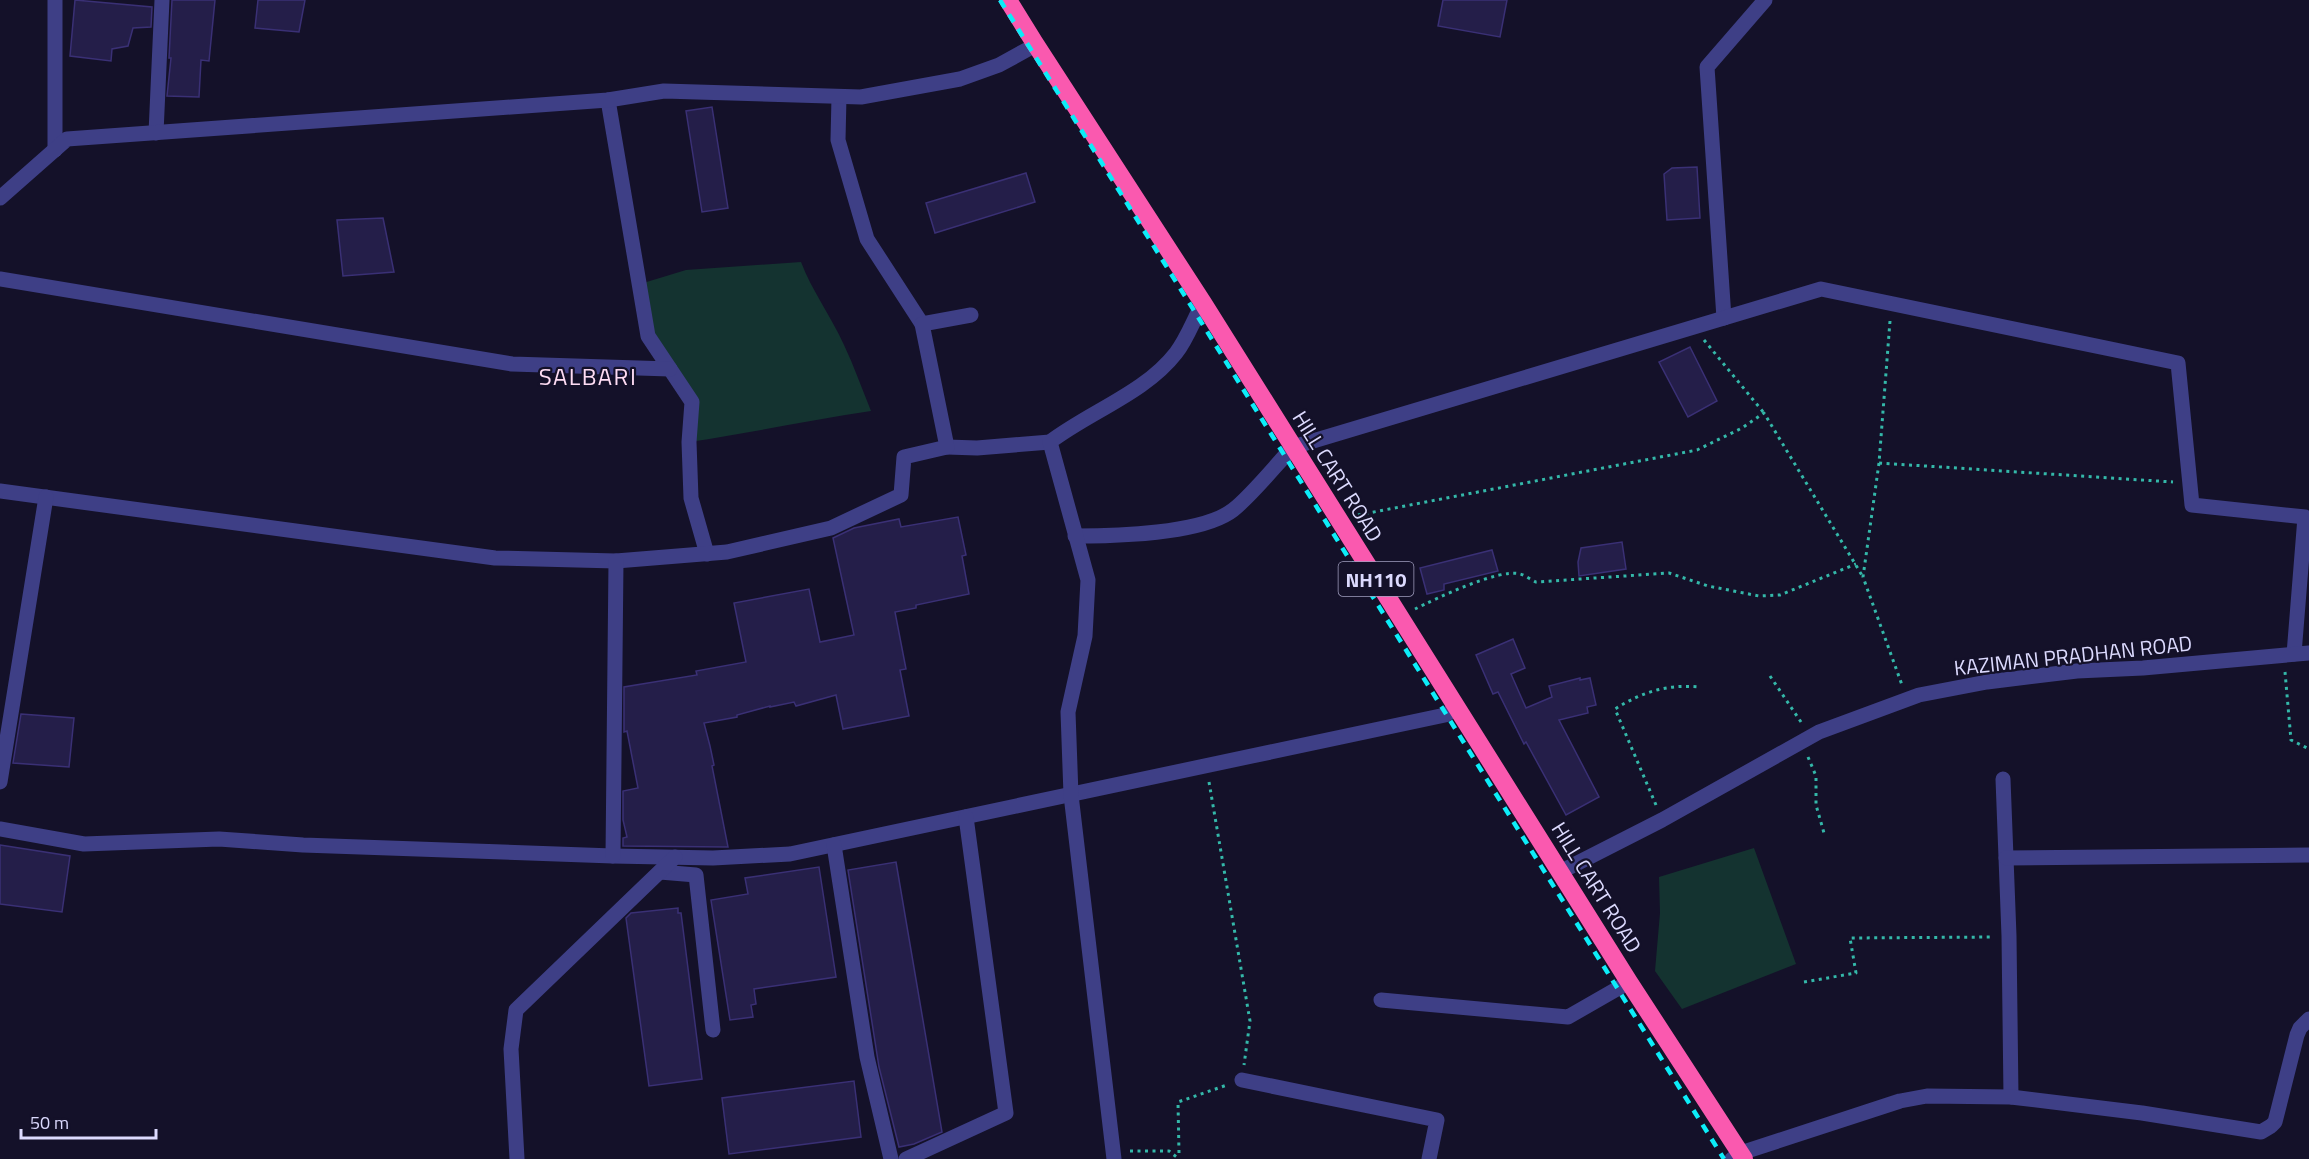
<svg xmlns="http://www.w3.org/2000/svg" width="2309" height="1159" font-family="'Titillium Web',sans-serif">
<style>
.green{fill:#143330}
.building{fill:#241e49;stroke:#3a3075;stroke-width:1.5}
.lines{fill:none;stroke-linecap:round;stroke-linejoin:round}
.path{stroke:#34b8a9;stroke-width:3;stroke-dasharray:3 4.5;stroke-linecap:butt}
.street{stroke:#3e3f86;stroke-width:15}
.highway{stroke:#fa59af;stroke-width:18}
.rail{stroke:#0cedf8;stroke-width:4.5;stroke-dasharray:9 8;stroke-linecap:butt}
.labels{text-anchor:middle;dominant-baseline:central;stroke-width:4.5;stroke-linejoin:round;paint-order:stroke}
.shield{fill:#141129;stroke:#a09ebe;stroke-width:1.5}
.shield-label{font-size:20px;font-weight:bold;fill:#dcdafe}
.street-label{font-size:21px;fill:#dcdafe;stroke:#141129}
.quarter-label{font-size:24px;letter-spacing:1.5px;fill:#fedcf3;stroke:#141129}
</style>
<rect width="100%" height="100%" fill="#141129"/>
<g class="green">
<path d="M 801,262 C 812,291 831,316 844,345 C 854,366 862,389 871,411 C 810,420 750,433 689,442 L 692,402 L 648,336 L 640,284 L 686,270 Z"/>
<path d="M 1754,848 L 1796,964 L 1682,1009 L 1655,971 L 1660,913 L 1659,877 Z"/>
</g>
<g class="building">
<path d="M 75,0 L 152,7 L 151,27 L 133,28 L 128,46 L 112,49 L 111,61 L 70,56 Z"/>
<path d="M 172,0 L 215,0 L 209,61 L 201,60 L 199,97 L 167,96 L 171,58 L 169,58 Z"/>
<path d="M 258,0 L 305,0 L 299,32 L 255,28 Z"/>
<path d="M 1443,0 L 1507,0 L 1500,37 L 1438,26 Z"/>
<path d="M 712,107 L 728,208 L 702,212 L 686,111 Z"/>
<path d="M 1697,167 L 1700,218 L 1667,220 L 1664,174 L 1672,168 Z"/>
<path d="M 1026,173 L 1035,202 L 935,233 L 926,203 Z"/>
<path d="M 383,218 L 394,272 L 343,276 L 337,220 Z"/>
<path d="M 1690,347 L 1717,401 L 1688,417 L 1659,362 Z"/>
<path d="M 958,517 L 966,555 L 962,556 L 969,594 L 916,605 L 916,608 L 895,612 L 906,669 L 900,670 L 909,716 L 843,729 L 836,695 L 796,706 L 794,702 L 770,707 L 770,706 L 737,715 L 737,717 L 704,723 L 710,746 L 714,765 L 712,766 L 728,847 L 623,846 L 623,838 L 627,837 L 623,820 L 623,791 L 638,788 L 627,731 L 624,732 L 624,687 L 697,675 L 696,671 L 746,662 L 734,603 L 809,589 L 820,642 L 854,635 L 833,538 L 854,528 L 899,519 L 901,527 Z"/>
<path d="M 1622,542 L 1626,569 L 1579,576 L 1578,562 L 1581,548 Z"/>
<path d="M 1492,550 L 1498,571 L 1444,584 L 1444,590 L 1427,594 L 1420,568 Z"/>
<path d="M 1513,639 L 1525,668 L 1511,674 L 1526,708 L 1552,697 L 1549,686 L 1580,678 L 1580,680 L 1590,678 L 1596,705 L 1587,707 L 1588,713 L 1559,720 L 1599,797 L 1566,815 L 1526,742 L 1524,744 L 1498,692 L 1493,694 L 1476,655 Z"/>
<path d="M 21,714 L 74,718 L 69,767 L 13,763 Z"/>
<path d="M 0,845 L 70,856 L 62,912 L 0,904 Z"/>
<path d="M 896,862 L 942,1132 L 914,1144 L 899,1147 L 879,1067 L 848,870 Z"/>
<path d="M 819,867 L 836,977 L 754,989 L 756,1004 L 751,1005 L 753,1017 L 730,1020 L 711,900 L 748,894 L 745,878 Z"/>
<path d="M 678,908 L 678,913 L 681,913 L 702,1079 L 649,1086 L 626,918 L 631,913 Z"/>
<path d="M 854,1081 L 861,1137 L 729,1154 L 722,1098 Z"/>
</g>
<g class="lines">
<g class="path">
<path d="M 1890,321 L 1879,463 L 2173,482"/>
<path d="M 1704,340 L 1764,413"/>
<path d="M 1879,463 L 1863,577 L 1902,685"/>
<path d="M 1358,515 L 1697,450 L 1742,428 L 1764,413 L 1863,577"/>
<path d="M 1415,609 C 1435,599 1499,568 1520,574 C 1525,575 1531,580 1536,582 L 1669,573 L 1708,586 L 1759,596 L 1780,595 L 1856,564"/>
<path d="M 2285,672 L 2291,740 L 2309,749"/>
<path d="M 1770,676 L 1801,722"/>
<path d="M 1808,757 L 1816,776 L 1816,805 L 1824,833"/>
<path d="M 1209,782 L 1250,1021 L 1244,1065"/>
<path d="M 1656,805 L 1615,709 C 1642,692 1667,684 1699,687"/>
<path d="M 1804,982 L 1856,973 L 1850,938 L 1993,937"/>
<path d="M 1130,1151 L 1169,1151 L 1179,1159"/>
<path d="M 1179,1153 L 1178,1102 L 1227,1085"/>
</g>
<g class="street">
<path d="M 839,97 L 838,140 L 867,239 L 922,324"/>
<path d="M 608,100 L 648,336 L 692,402 L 689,442 L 691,498 L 707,554"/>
<path d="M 156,133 L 162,0"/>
<path d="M 55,150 L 55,0"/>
<path d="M 0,198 L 67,139 L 608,100 L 664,91 L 861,97 L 960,79 L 999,65 L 1030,48 L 1034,42"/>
<path d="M 0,279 L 512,364 L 670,369"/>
<path d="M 1724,318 L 1707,67 L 1765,0"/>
<path d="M 947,447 L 977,448 L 1050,442"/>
<path d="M 0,491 L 495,558 L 616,561 L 727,552 L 831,528 L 901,495 L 904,457 L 947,447 L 922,324 L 971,315"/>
<path d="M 1075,536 C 1114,536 1202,534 1233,510 C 1252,495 1275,466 1293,447 L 1821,289 L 2178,363 L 2192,505 L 2305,517 L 2294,654"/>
<path d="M 2003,779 L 2009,936 L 2011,1097"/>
<path d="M 0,782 L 46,497"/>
<path d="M 0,829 L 84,844 L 219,839 L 303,845 L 613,856 L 713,858 L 790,854 L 1445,715 L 1457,708"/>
<path d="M 834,845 L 867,1057 L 891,1159"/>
<path d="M 613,856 L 616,561"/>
<path d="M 2006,858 L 2309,855"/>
<path d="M 660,872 L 696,875 L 713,1030"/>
<path d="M 1560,872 L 1662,820 L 1819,732 L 1919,695 L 1987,682 L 2077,671 L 2143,668 L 2309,653"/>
<path d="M 1381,1000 L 1568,1017 L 1629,982"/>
<path d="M 1242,1080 L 1437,1120 L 1429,1159"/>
<path d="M 517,1159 L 511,1049 L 516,1010 L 675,857"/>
<path d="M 906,1159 L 1006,1113 L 966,817"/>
<path d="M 1114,1159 L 1071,795 L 1068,712 L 1085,636 L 1088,580 L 1050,442 C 1091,411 1145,393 1176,353 C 1187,339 1194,319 1203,303"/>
<path d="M 1732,1159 L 1741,1153 L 1900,1101 L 1927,1096 L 2011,1097 L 2142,1113 L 2261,1132 L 2271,1126 L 2275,1122 L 2297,1035 L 2300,1028 L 2309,1019"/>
</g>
<path class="highway" d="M 1008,0 L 1034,42 L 1203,303 L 1629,982 L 1744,1159"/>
<path class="rail" d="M 1000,0 L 1724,1159"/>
</g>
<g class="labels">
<rect class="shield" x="1338.5" y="562" width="75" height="34" rx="4.5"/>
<g class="shield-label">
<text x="1376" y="579">NH110</text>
</g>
<g class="street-label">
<text transform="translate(1338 476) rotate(58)">HILL CART ROAD</text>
<text transform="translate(2073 655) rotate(-6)">KAZIMAN PRADHAN ROAD</text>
<text transform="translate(1597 887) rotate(58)">HILL CART ROAD</text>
</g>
<g class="quarter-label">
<text x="588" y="376">SALBARI</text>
</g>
</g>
<path d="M21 1129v9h135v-9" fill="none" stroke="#dcdafe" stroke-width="3"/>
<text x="30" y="1129" font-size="18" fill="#dcdafe" stroke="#141129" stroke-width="4.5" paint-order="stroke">50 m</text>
</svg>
